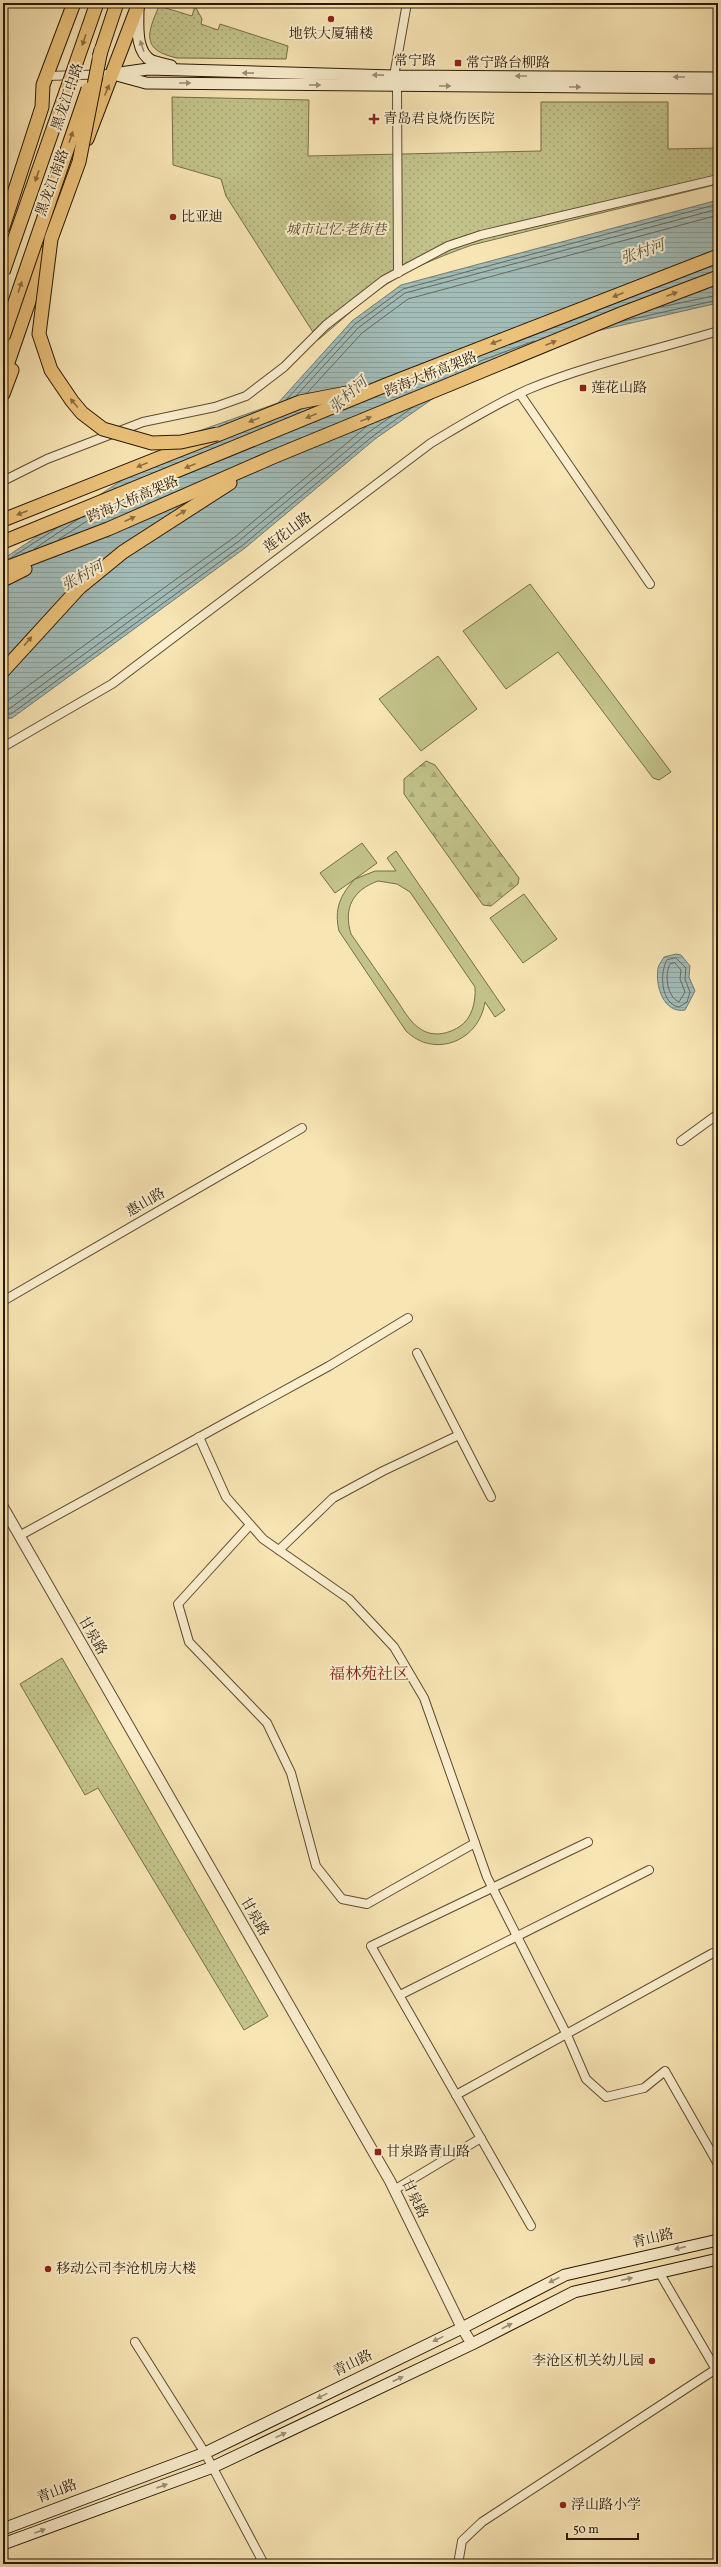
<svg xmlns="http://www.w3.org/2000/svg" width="721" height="2567" font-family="Vollkorn,'Noto Serif SC',serif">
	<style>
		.green { fill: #c2c38a; stroke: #766e48; fill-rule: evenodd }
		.forest { fill: url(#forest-firs); stroke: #766e48 }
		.park { fill: url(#park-dots); stroke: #766e48 }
		.water { fill: url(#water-rules); stroke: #727a70 }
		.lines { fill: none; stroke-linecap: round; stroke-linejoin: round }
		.shore { stroke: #666a5e; stroke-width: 1 }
		.minor-casing { stroke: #5e4b31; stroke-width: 10 }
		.tertiary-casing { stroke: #5e4b31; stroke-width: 12 }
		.secondary-casing { stroke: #2a1805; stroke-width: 13 }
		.trunk-casing { stroke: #2a1805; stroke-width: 15 }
		.minor { stroke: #faeece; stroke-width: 8 }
		.tertiary { stroke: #faeece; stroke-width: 10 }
		.secondary { stroke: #faeece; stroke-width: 11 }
		.trunk { stroke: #ecc27a; stroke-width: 13 }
		.trunk-bridge-casing { stroke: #2a1805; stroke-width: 15; stroke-linecap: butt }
		.trunk-bridge { stroke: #ecc27a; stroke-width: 13 }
		.oneway { fill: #8b6d40 }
		.oneway2 { fill: #9c8e74 }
		.poi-dot { fill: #8f2418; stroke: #faeece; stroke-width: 1.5 }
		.labels { text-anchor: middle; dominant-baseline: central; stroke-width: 4; stroke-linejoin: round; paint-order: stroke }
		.poi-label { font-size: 14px; fill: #2a1805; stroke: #faeece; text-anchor: start }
		.street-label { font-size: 14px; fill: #2a1805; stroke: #faeece }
		.park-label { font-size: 14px; font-style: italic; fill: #584b2d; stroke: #faeece }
		.water-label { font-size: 15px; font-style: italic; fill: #545144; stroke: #faeece }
		.quarter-label { font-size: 16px; fill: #7a1f14; stroke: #faeece }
	</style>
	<defs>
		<pattern id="forest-firs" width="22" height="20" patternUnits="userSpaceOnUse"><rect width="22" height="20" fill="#c2c38a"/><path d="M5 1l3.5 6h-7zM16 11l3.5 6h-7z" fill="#a7a776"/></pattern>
		<pattern id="park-dots" width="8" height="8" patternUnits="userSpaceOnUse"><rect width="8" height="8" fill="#c2c38a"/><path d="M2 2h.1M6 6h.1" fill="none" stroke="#a7a776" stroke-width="1.8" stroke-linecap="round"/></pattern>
		<pattern id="water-rules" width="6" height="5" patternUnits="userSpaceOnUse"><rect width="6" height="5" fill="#a2bcb8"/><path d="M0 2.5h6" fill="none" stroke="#8ca19d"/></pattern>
	</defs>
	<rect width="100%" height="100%" fill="#f8e5b4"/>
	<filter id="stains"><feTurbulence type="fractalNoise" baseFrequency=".005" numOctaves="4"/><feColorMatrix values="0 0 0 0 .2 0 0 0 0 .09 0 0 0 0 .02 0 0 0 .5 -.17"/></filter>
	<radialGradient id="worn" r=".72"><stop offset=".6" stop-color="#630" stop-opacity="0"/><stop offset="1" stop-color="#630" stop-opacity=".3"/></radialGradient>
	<g class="green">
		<polygon points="530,584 671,772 659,780 653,778 558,652 506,689 463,631"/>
		<polygon points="438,656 477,709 421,751 379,699"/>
		<path d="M362,843L377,863L355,879L375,871H396L387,858L396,851L505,1010L495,1017L485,1002C479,1041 435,1059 406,1031L339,931C334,909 340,895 355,879L335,893L320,873ZM378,881L397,884L410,892L475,987C476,1002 472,1019 459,1027C446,1035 431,1037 419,1028C409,1021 403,1009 396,999C381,977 366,956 351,934C343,908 353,890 378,881Z"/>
		<polygon points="524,894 557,939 523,963 490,918"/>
	</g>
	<polygon class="forest" points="426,761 435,765 519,878 518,884 491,906 483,905 404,794 404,779"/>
	<g class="park">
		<path d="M159,6L192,16L195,6L202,19L201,24L218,30L220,24L288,46L286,59L177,58C141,50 147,34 159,6Z"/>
		<path d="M172,97L309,100L308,156L541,151V102H668V149L718,148V184L472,245C447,254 421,264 398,277C369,294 343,319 318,340L226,196L221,179L173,165Z"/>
		<polygon points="62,1658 268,2016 244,2030 98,1788 85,1795 20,1684"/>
	</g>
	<g class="water">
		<polygon points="718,200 718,303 523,348 481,365 375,439 245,548 12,718 3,719 3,559 193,433 278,403 352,321 401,285"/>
		<path d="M676,954L681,955L690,966L689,977L695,991L685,1010C664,1014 655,986 658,969C658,965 662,961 664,957Z"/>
	</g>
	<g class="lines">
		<g class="shore">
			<polyline points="656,308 718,295"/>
			<polyline points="623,321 718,300"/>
			<polyline points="470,368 480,361 534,341"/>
			<polyline points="307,393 362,333 408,299 718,215"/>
			<polyline points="297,395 358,328 405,293 718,209"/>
			<polyline points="287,399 355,324 403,289 718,204"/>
			<polyline points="59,539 109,507"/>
			<polyline points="34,549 80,518"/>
			<polyline points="12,557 57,528"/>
			<polyline points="3,704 236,536 366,427"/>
			<polyline points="3,710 9,709 239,541 369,432 392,416"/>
			<polyline points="3,715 11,714 243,545 373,436 413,407"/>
			<path d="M676,958L686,968L685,979L690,992L687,1002L679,1007C661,1004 659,973 667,960Z"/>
			<path d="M675,963L681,970L680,979L685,992L679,1002C667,997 664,974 670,964Z"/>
		</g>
		<defs>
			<g id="minor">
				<polyline points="47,76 113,74"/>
				<polyline points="398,273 397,85 394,76 407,3"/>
				<polyline points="520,394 650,584"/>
				<polyline points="3,481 47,459 143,422 215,407 246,396 284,367 326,325 384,280 448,246 481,235 718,179"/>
				<path d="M3,747L112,684L431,443C463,424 495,404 529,389C589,364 656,350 718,331"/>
				<polyline points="681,1141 718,1114"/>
				<polyline points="3,1301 302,1128"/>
				<polyline points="417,1353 491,1497"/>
				<polyline points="199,1437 226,1497 263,1539 349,1599 394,1647 424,1698 487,1877 567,2035 586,2079 606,2097 644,2088 665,2071 718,2164"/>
				<polyline points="250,1525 178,1604 189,1642 267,1723 291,1773 316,1866 342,1899 367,1904 475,1843"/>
				<polyline points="19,1536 329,1366 408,1318"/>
				<polyline points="279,1550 333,1498 383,1471 459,1435"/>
				<polyline points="400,1995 649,1870"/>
				<polyline points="456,2095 713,1953"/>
				<polyline points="394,2190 481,2138"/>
				<polyline points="531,2226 371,1946 588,1842"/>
				<polyline points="659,2272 718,2373"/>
				<polyline points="135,2342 205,2453 264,2564"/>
				<polyline points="458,2564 462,2541 482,2522 716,2369"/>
			</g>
			<polyline id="tertiary" points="3,1507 390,2181 462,2328 472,2344"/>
			<g id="secondary">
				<path d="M138,10C138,25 135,52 152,61C158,63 165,64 171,66"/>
				<polyline points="120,73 148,69 394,76 718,78"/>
				<polyline points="113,74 146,83 718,88"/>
				<polyline points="3,2529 205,2453 462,2328 565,2275 718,2240"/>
				<polyline points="3,2544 213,2467 472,2344 574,2292 718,2259"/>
			</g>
			<g id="trunk">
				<polyline points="87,139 139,3"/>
				<polyline points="3,227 42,107 43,85 74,3"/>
				<polyline points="3,377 46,252"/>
				<polyline points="3,394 12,370"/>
				<polyline points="3,520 300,402 357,391"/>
				<polyline points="3,542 386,385 718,256"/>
				<polyline points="3,569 108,529 273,457 623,313 718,277"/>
				<polyline points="3,580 25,569"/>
				<polyline points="3,671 79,588 123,552 230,483"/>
			</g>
		</defs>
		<use href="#minor" class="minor-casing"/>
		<use href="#tertiary" class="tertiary-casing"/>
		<use href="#secondary" class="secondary-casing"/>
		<use href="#trunk" class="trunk-casing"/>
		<use href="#minor" class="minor"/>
		<use href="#tertiary" class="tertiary"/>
		<use href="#secondary" class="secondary"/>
		<use href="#trunk" class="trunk"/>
		<defs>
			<g id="trunk-bridge">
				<polyline points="101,50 79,162 51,239 39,334 51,370 72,401 82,413 103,429 152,443 181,442 217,434"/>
				<polyline points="99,57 117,3"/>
				<polyline points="3,272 97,3"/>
				<polyline points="3,337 88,89"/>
			</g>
		</defs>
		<use href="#trunk-bridge" class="trunk-bridge-casing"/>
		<use href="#trunk-bridge" class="trunk-bridge"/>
	</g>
	<defs><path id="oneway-solid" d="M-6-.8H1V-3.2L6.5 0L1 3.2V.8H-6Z"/></defs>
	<g class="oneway">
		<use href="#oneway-solid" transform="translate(84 40) rotate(109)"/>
		<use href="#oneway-solid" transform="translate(107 90) rotate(-68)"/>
		<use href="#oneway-solid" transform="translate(71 137) rotate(-71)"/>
		<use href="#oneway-solid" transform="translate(37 176) rotate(109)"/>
		<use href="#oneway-solid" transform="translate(20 287) rotate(-71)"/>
		<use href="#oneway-solid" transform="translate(672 294) rotate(-21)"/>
		<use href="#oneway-solid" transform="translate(618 295) rotate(159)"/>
		<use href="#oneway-solid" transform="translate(496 342) rotate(159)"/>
		<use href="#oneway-solid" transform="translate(551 343) rotate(-22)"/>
		<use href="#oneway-solid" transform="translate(74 403) rotate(-130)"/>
		<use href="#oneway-solid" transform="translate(311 416) rotate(158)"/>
		<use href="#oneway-solid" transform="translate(366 419) rotate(-22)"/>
		<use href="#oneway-solid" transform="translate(254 420) rotate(159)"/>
		<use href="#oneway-solid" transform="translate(142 465) rotate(158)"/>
		<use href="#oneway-solid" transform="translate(190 466) rotate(158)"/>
		<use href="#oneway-solid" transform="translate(22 513) rotate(159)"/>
		<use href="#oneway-solid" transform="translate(181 513) rotate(-31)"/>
		<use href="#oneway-solid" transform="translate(130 519) rotate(-24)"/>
		<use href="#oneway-solid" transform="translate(28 641) rotate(-49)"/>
	</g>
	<g class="oneway2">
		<use href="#oneway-solid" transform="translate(142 46) rotate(-109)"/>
		<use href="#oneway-solid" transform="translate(248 73) rotate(-179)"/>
		<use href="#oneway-solid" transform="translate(378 75) rotate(-179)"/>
		<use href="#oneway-solid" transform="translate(521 76) rotate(-180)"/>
		<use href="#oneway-solid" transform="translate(679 77) rotate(-180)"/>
		<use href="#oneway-solid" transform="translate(185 83)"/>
		<use href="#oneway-solid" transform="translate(315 85)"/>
		<use href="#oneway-solid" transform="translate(445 86)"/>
		<use href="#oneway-solid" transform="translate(575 87)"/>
		<use href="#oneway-solid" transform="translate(680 2248) rotate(167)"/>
		<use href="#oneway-solid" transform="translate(627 2279) rotate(-13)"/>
		<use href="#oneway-solid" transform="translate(554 2280) rotate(153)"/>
		<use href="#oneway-solid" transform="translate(507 2326) rotate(-27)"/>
		<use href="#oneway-solid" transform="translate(438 2339) rotate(154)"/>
		<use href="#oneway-solid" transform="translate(398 2379) rotate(-25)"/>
		<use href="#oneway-solid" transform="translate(322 2396) rotate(154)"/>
		<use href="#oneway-solid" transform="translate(281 2435) rotate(-25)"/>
		<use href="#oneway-solid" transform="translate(162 2486) rotate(-20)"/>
		<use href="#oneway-solid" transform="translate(40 2531) rotate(-20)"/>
	</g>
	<g class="poi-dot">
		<circle cx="331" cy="19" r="4"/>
		<rect x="454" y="59" width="8" height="8" rx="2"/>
		<path d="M372 113h4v4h4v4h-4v4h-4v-4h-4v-4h4z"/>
		<circle cx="173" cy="217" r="4"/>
		<rect x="579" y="384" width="8" height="8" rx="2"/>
		<rect x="374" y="2148" width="8" height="8" rx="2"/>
		<circle cx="48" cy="2269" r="4"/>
		<circle cx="652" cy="2361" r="4"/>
		<circle cx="563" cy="2505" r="4"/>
	</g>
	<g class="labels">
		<g class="poi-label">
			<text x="331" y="34" text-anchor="middle">地铁大厦辅楼</text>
			<text x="466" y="63">常宁路台柳路</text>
			<text x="383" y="119">青岛君良烧伤医院</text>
			<text x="181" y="217">比亚迪</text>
			<text x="591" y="388">莲花山路</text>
			<text x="386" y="2152">甘泉路青山路</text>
			<text x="56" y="2269">移动公司李沧机房大楼</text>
			<text x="644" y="2361" text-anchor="end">李沧区机关幼儿园</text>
			<text x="571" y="2505">浮山路小学</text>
		</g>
		<g class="street-label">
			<text x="415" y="61">常宁路</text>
			<text transform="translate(68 97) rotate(-71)">黑龙江中路</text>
			<text transform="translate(53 183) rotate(-70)">黑龙江南路</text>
			<text transform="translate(431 375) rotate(-22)">跨海大桥高架路</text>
			<text transform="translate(133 500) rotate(-23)">跨海大桥高架路</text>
			<text transform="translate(288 533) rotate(-37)">莲花山路</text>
			<text transform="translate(146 1203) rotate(-30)">惠山路</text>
			<text transform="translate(92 1636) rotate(60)">甘泉路</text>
			<text transform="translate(254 1917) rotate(60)">甘泉路</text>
			<text transform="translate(414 2199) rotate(64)">甘泉路</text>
			<text transform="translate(653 2239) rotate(-13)">青山路</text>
			<text transform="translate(353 2364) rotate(-26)">青山路</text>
			<text transform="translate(57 2492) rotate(-21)">青山路</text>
		</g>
		<g class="park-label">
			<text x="336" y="230">城市记忆·老街巷</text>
		</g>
		<g class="water-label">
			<text transform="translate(643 253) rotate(-19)">张村河</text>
			<text transform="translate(349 396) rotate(-42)">张村河</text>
			<text transform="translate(83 577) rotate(-29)">张村河</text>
		</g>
		<g class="quarter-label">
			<text x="369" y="1675">福林苑社区</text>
		</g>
	</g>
	<rect width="721" height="2567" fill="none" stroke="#f8e5b4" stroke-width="16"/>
	<rect x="4" y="4" width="713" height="2559" fill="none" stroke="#2a1805" stroke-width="2"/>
	<rect x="8" y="8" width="705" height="2551" fill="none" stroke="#2a1805"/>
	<path d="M567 2533v6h71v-6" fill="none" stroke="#2a1805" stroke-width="2"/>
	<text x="573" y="2533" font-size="12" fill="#2a1805" stroke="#faeece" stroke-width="3" paint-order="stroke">50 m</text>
	<rect width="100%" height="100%" filter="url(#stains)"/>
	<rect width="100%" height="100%" fill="url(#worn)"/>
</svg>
